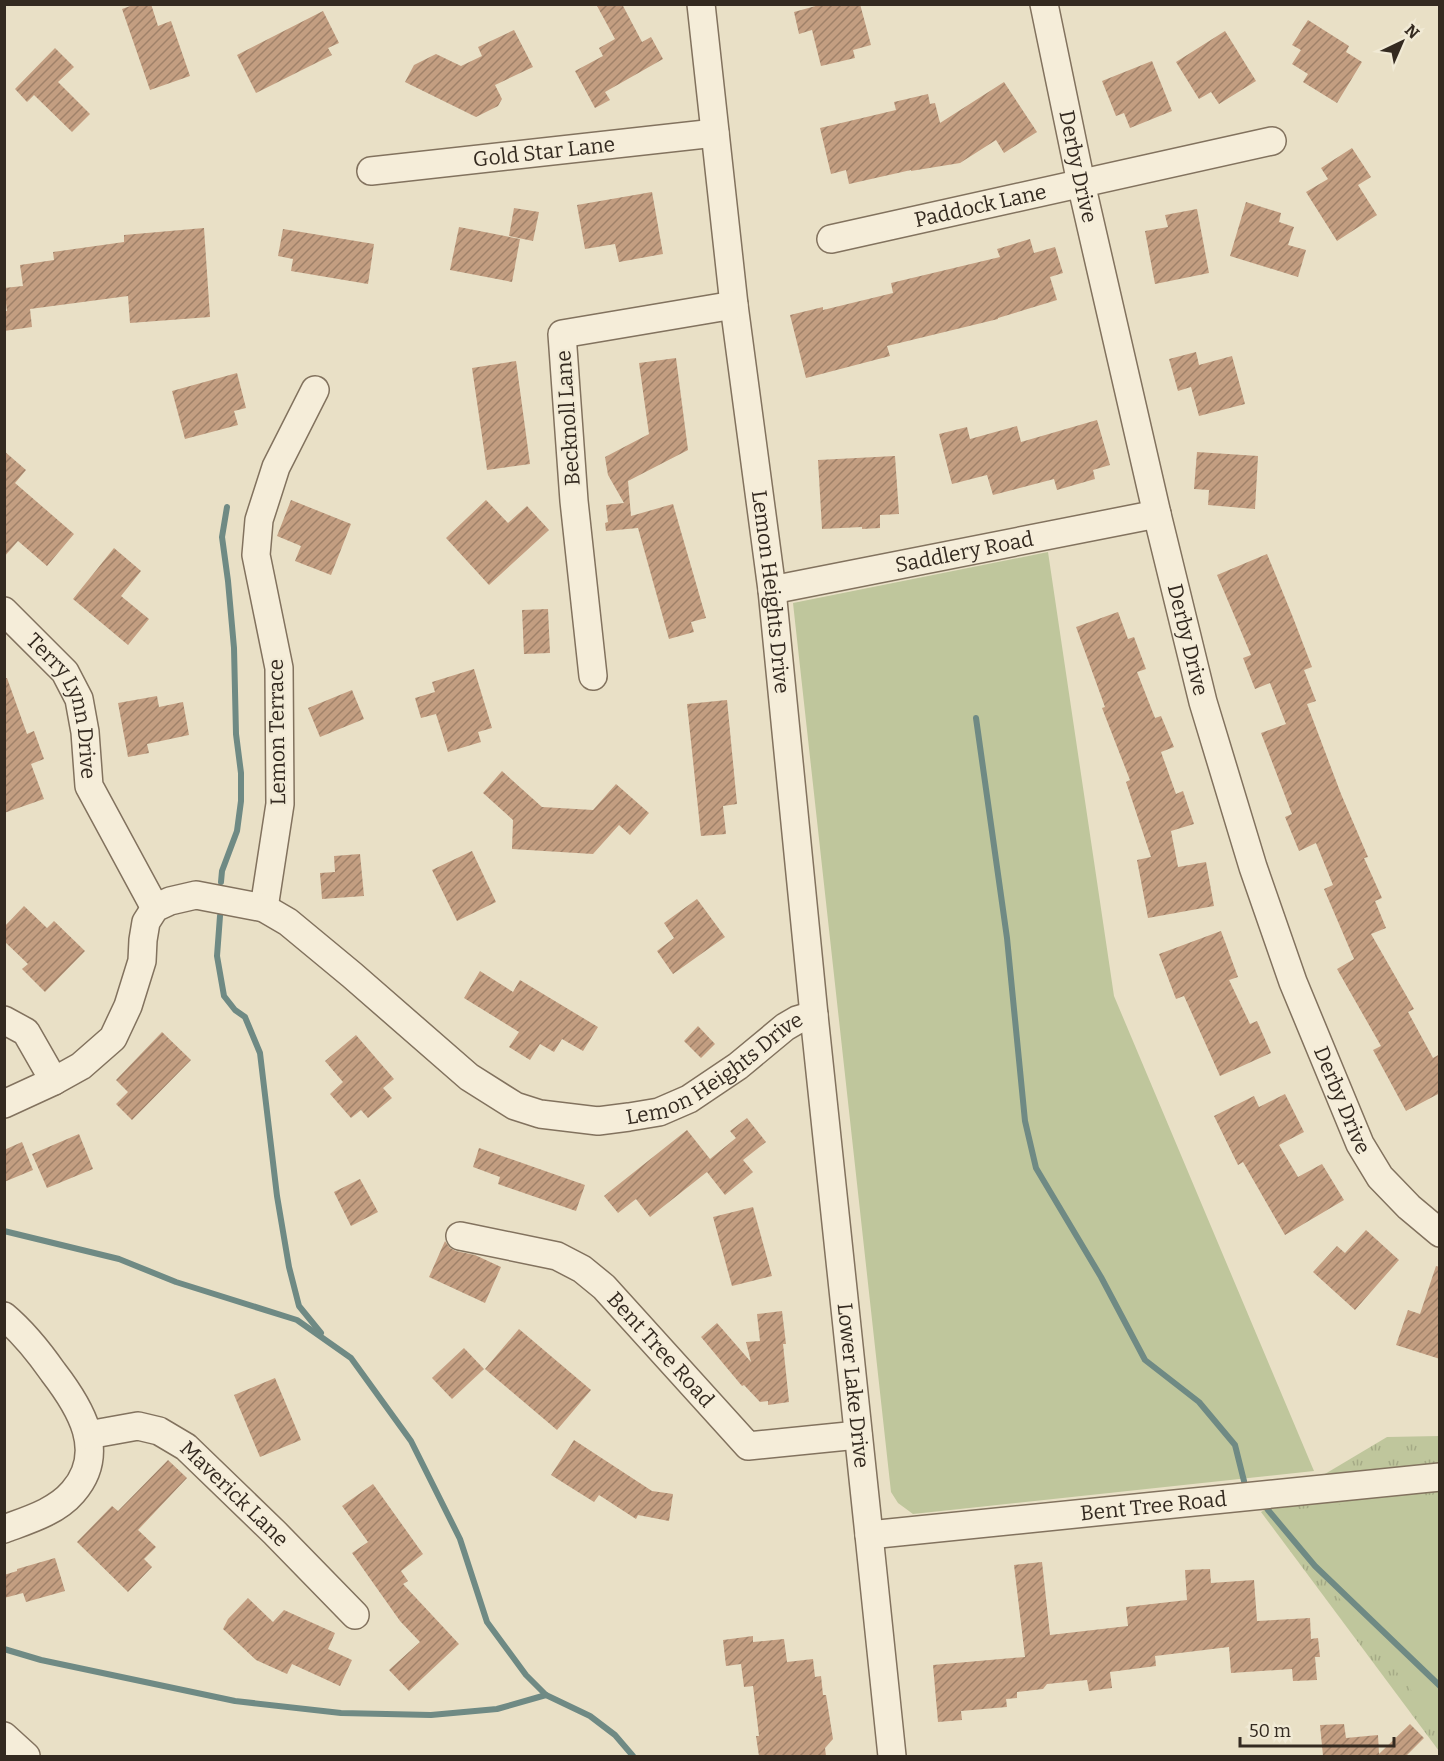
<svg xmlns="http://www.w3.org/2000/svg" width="1444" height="1761" font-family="Bitter,serif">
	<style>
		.grass { fill: url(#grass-tufts) }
		.green { fill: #bfc69c }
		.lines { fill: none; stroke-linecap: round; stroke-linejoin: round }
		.stream { stroke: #6f8a84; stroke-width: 6 }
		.building { fill: url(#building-hatch) }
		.minor-casing { stroke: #82725e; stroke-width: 30 }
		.minor { stroke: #f5edd9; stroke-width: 27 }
		.labels { text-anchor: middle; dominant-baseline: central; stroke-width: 4.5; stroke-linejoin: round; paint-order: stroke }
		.street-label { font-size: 21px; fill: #342a20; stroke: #f1ead5 }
	</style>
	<defs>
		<pattern id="grass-tufts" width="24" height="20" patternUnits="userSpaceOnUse" patternTransform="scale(1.5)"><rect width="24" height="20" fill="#bfc69c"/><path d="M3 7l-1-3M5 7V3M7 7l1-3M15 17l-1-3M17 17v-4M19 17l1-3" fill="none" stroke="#a5aa86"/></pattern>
		<pattern id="building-hatch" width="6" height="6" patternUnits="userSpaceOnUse" patternTransform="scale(1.5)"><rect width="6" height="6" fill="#c39e81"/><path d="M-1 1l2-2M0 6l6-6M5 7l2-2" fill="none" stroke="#9f8169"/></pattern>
	</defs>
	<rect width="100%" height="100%" fill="#e9e0c6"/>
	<polygon class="grass" points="1439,1436 1439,1751 1261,1512 1387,1437"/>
	<g class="green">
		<polygon points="1048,552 1114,996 1314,1471 913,1514 898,1503 891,1492 793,603"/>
		<polygon points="1439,1494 1440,1494 1439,1726 1272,1512"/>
	</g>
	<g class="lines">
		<g class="stream">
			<polyline points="976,718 1007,938 1025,1121 1036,1168 1101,1277 1145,1360 1199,1402 1235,1445 1244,1481"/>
			<polyline points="221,882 222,871 237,831 241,801 241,773 236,734 234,648 228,581 222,537 227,507"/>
			<polyline points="220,916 217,956 224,996 235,1010 245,1017 260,1053 277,1196 289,1267 299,1306 321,1333"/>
			<polyline points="4,1231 119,1259 176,1282 297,1320 351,1358 411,1441 460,1539 487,1622 526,1675 546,1695 590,1716 615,1735 633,1756"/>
			<polyline points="1268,1510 1315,1566 1440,1686"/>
			<polyline points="4,1649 41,1660 235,1701 341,1713 431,1715 497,1709 546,1695"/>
		</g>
	</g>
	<g class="building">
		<polygon points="136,4 151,4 158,26 171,21 190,76 150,90 122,9"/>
		<polygon points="596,4 622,4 642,42 651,37 663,59 605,92 610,100 595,108 575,71 603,56 599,48 615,39"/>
		<polygon points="823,4 860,4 871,45 853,50 855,58 821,66 812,30 799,34 794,12"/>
		<polygon points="323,11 339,43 328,48 332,55 256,93 237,55"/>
		<polygon points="1308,20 1349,46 1346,52 1362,62 1337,103 1303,82 1308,74 1292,64 1301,50 1292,45"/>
		<polygon points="514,30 533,67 495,85 502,99 498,106 476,117 405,82 414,65 436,54 461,66 482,56 478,47"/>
		<polygon points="1225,31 1256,81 1219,104 1211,92 1199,99 1176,62"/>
		<polygon points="55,48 74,67 58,82 90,114 72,132 34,95 27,102 15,89"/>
		<polygon points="1152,61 1172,111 1130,128 1124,113 1116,116 1102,81"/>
		<polygon points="1004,82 1037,132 1004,153 996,140 960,163 911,171 911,170 849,184 846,170 831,174 820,128 896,110 894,102 928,94 930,104 935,103 940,123"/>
		<polygon points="1352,148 1371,177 1358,185 1377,215 1337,241 1306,192 1328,179 1321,168"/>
		<polygon points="652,192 663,254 619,262 615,244 585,249 577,205"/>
		<polygon points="1246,202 1281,213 1279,222 1294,227 1288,245 1306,250 1298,277 1230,256"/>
		<polygon points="514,208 539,212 533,241 509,236"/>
		<polygon points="1197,209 1209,273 1155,284 1145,231 1168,227 1165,215"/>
		<polygon points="459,227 520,239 512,282 450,270"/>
		<polygon points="204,228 210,317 130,323 128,296 30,309 32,327 4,331 4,311 7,311 4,288 23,286 20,265 54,260 53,252 124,242 124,235"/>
		<polygon points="283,229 374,244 368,284 291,271 293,259 278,256"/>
		<polygon points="1030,239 1034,253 1055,247 1063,273 1050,277 1057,300 998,318 998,319 887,346 890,356 806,378 790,315 823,307 823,310 893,293 891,283 1000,257 997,249"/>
		<polygon points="1196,352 1199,365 1232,356 1245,404 1199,416 1191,387 1178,391 1169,359"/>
		<polygon points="676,358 688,450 628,481 631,516 673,504 706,618 691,622 694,632 669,639 638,528 606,531 605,523 608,522 606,505 624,503 608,475 605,457 649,434 639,363"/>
		<polygon points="516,361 530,464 487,470 472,368"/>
		<polygon points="237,373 246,408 234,411 238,425 185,439 172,391"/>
		<polygon points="1097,420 1110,465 1093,470 1095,479 1057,490 1054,479 993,495 987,475 952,484 939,434 967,427 970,439 1017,426 1021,442"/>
		<polygon points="4,451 26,470 15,483 74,534 47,566 18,541 4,557"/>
		<polygon points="1197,452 1258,456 1255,509 1208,505 1209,490 1194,489"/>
		<polygon points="895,456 899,514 880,515 880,528 862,529 862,527 822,529 818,460"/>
		<polygon points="291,500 351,524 331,575 295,561 301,546 277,536"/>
		<polygon points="486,500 508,523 527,506 549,530 489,585 446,538"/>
		<polygon points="114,548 141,571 121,596 149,619 128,645 73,599"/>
		<polygon points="1267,554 1292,615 1312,667 1304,670 1316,701 1307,704 1341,794 1368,857 1364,858 1382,898 1375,901 1386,928 1371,934 1414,1009 1408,1012 1433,1058 1440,1054 1440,1093 1406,1111 1373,1050 1381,1046 1337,969 1354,959 1324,889 1333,885 1316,843 1299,851 1285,817 1292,814 1261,733 1286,724 1270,683 1255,689 1243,658 1251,655 1217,575"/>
		<polygon points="548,609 550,653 524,654 522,610"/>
		<polygon points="1118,612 1128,639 1134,637 1146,669 1137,672 1155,718 1161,716 1174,747 1161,752 1176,794 1183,791 1194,824 1171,831 1178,867 1206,862 1214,906 1148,918 1137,860 1151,857 1126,782 1130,780 1102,708 1105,707 1076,627"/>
		<polygon points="474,669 492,728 478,732 481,742 448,752 436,714 421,718 415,698 435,692 432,682"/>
		<polygon points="4,678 7,678 27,734 34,731 44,759 31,764 44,799 4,813"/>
		<polygon points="352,690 364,719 320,737 308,708"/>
		<polygon points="157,696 159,707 183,702 189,735 147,744 149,753 128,757 118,703"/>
		<polygon points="727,700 737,804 723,806 726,834 701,836 687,704"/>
		<polygon points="502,771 542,807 593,810 616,784 649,813 630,835 619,825 593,854 512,849 513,820 483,793"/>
		<polygon points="472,851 496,902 457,921 432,870"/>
		<polygon points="360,854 364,896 322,899 320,873 335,872 334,856"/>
		<polygon points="697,899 725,937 673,974 657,951 674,938 664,923"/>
		<polygon points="24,906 47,928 54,921 85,951 45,992 22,969 28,964 4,941 4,927"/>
		<polygon points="1221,931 1238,977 1229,980 1250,1024 1257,1021 1271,1053 1220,1076 1184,996 1176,999 1159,954"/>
		<polygon points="480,971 513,992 520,980 598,1027 583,1051 562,1039 554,1052 540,1044 530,1060 509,1047 519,1032 464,998"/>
		<polygon points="698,1026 715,1044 701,1058 684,1041"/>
		<polygon points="162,1032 191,1060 132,1120 116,1104 128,1092 116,1080"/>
		<polygon points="356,1035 394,1079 383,1088 392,1098 368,1118 361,1110 351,1118 330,1094 343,1082 325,1061"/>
		<polygon points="1285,1094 1304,1132 1279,1145 1298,1177 1322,1164 1344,1200 1285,1235 1243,1162 1238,1165 1214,1116 1254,1096 1259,1107"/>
		<polygon points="747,1118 766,1142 743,1160 753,1172 725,1195 707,1172 650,1217 636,1199 618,1213 604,1196 687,1130 710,1159 736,1138 730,1131"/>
		<polygon points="79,1134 93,1169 47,1188 32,1154"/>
		<polygon points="22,1142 33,1170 4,1182 4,1150"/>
		<polygon points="479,1148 585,1185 576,1211 498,1184 500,1177 473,1167"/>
		<polygon points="360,1179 378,1212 351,1226 334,1192"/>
		<polygon points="753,1207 772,1276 732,1286 713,1217"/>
		<polygon points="1366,1230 1399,1260 1355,1310 1313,1272 1337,1246 1345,1253"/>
		<polygon points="445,1241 450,1248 456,1251 475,1255 501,1267 485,1303 429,1277"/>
		<polygon points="1436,1266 1440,1267 1440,1359 1396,1345 1408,1310 1420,1314"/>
		<polygon points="782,1311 786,1344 783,1344 789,1402 768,1405 768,1401 760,1402 744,1385 742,1386 701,1337 717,1323 751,1362 746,1342 760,1341 757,1314"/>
		<polygon points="519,1329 591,1390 557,1430 485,1369"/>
		<polygon points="464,1348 484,1369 452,1399 432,1378"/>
		<polygon points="275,1378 301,1440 260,1457 234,1395"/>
		<polygon points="574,1440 652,1491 673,1494 669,1521 638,1515 636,1519 599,1495 594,1502 551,1475"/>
		<polygon points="168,1460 187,1478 138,1530 156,1547 144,1559 152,1567 128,1592 77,1542 112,1506 118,1511"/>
		<polygon points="373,1484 423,1554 401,1571 408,1581 403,1584 459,1644 409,1691 389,1670 420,1642 400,1621 352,1553 368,1542 342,1506"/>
		<polygon points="55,1558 65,1591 26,1602 23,1593 4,1598 4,1575 17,1571 17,1569"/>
		<polygon points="1042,1562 1050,1635 1128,1626 1126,1607 1187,1600 1185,1570 1210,1569 1211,1583 1254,1580 1257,1621 1310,1618 1311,1639 1318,1638 1320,1657 1315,1657 1317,1680 1293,1681 1292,1669 1231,1673 1229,1647 1155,1656 1156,1666 1110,1672 1112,1688 1089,1691 1087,1680 1047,1684 1043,1689 1017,1692 1017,1698 1006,1699 1007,1707 961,1711 962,1720 938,1722 933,1665 1025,1657 1014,1565"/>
		<polygon points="248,1598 273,1622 284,1610 335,1633 328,1649 352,1660 340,1686 292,1664 287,1674 256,1660 223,1629 228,1619"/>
		<polygon points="753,1636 753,1642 784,1639 787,1662 813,1659 815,1677 821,1676 823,1695 826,1695 833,1739 825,1748 826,1756 759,1756 756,1736 759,1736 753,1686 744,1687 741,1664 726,1666 723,1640"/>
		<polygon points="1344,1724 1346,1738 1378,1735 1379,1754 1410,1724 1424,1738 1406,1756 1323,1756 1320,1725"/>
	</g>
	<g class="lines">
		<defs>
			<g id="minor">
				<path id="s1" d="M701,4L734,305L772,590L814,1015L869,1535L892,1756"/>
				<path id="s2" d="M1044,4L1081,183L1157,514L1203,702L1253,867L1293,982L1360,1144L1380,1177L1409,1207L1440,1233"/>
				<path id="s3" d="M371,171L715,133"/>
				<path id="s4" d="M831,239L1272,141"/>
				<path id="s5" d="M772,590L1157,514"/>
				<path id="s6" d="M4,611L65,672L79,699L85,732L89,786L155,908"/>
				<polyline points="593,676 574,501 562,334 734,305"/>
				<polyline points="264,908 280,804 279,668 256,555 259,520 276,467 315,390"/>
				<polyline points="4,1020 26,1032 54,1081"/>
				<path id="s7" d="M4,1104L54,1081L81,1066L113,1038L128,1006L142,961L143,940L146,922L155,908L170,901L196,895L264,908L288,922L352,975L469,1077L515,1106L540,1114L598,1121L629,1117L659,1112L689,1099L738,1066L785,1027L797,1020L814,1015"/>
				<path id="s8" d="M460,1236L557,1256L582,1269L604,1287L748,1446L858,1435"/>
				<path d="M4,1316C23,1332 39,1352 53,1372C80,1407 108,1452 73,1492C56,1512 28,1520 4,1529"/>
				<path id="s9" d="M88,1435L138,1426L159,1431L186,1447L275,1533L355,1615"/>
				<path id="s10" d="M869,1535L1440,1477"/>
				<polyline points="4,1736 26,1756"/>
			</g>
		</defs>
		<use href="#minor" class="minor-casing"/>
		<use href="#minor" class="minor"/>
	</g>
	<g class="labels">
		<g class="street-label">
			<text stroke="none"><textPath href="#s3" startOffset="174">Gold Star Lane</textPath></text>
			<text stroke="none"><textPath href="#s2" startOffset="166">Derby Drive</textPath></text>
			<text stroke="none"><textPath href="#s4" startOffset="153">Paddock Lane</textPath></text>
			<text transform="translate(568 418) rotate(-94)">Becknoll Lane</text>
			<text stroke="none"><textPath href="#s5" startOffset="196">Saddlery Road</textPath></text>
			<text stroke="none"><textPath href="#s1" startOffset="592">Lemon Heights Drive</textPath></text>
			<text stroke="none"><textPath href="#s2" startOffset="652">Derby Drive</textPath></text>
			<text stroke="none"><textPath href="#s6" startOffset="117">Terry Lynn Drive</textPath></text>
			<text transform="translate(277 732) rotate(-91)">Lemon Terrace</text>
			<text stroke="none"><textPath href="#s7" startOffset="915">Lemon Heights Drive</textPath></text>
			<text stroke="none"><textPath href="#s2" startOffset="1138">Derby Drive</textPath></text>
			<text stroke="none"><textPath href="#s8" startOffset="240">Bent Tree Road</textPath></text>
			<text stroke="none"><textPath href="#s1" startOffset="1390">Lower Lake Drive</textPath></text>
			<text stroke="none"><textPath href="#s9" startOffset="171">Maverick Lane</textPath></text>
			<text stroke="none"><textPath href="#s10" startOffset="286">Bent Tree Road</textPath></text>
		</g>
	</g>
	<rect width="1444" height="1761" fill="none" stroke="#342a20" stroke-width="12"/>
	<g transform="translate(1402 42) rotate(44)" stroke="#f1ead5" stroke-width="4.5" paint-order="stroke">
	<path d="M0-4.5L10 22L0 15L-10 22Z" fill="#342a20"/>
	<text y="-9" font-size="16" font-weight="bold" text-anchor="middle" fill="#342a20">N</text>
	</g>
	<path d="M1240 1737v9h154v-9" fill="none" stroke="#342a20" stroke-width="3"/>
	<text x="1249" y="1737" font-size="18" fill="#342a20" stroke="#f1ead5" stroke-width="4.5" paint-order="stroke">50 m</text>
</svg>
